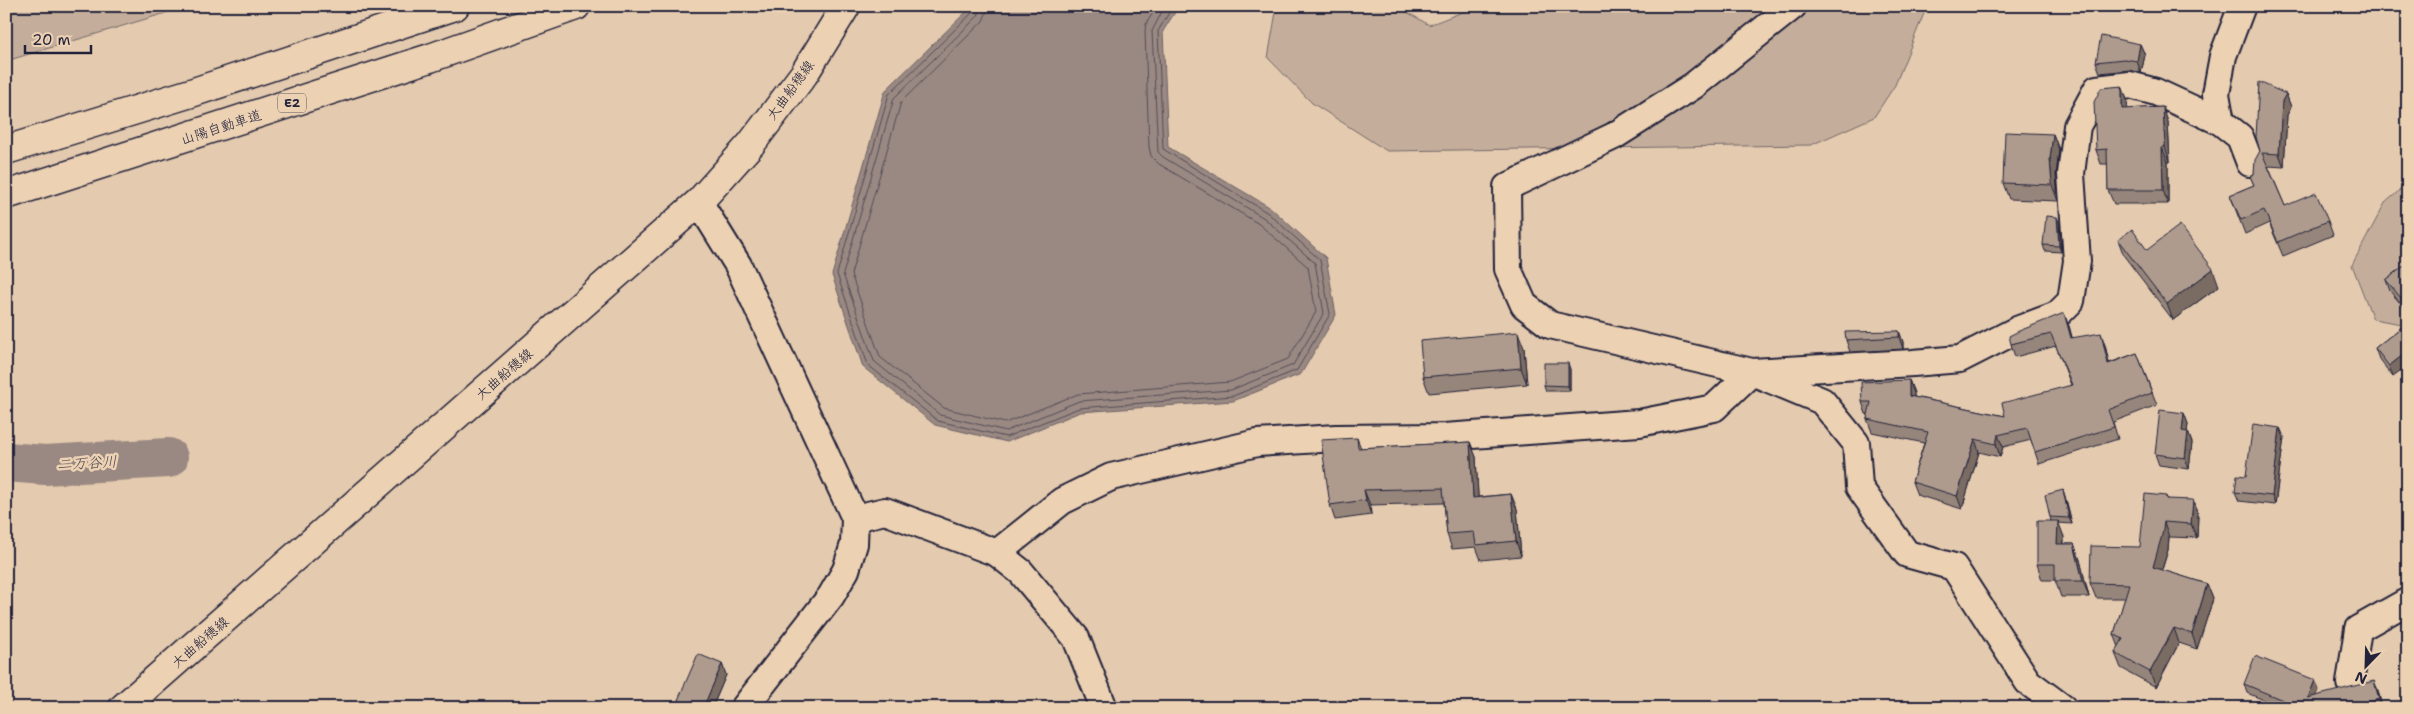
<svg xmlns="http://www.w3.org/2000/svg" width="2414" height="714" font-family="'Shantell Sans','Klee One',sans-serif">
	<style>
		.green { fill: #c4ae9b; stroke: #73686b }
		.water { fill: #9a8982; stroke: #6a6066 }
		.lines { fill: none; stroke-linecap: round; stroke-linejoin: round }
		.shore { stroke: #524b57; stroke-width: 1 }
		.river { stroke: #9a8982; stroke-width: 40 }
		.minor-casing { stroke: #22223b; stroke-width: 30 }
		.secondary-casing { stroke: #22223b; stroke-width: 31 }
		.motorway-casing { stroke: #22223b; stroke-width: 31 }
		.minor { stroke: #ecd1b3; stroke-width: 26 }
		.secondary { stroke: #ecd1b3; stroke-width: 28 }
		.motorway { stroke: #ecd1b3; stroke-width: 28 }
		.wall { fill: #96857a; stroke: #22223b }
		.shaded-wall { fill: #7a6c63; stroke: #22223b }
		.building { fill: #ae9b8e; stroke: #22223b }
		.labels { text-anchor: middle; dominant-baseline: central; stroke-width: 5; stroke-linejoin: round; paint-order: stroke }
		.shield { fill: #ecd1b3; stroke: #5f565f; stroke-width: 1 }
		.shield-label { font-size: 12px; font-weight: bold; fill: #22223b }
		.street-label { font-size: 14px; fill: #22223b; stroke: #ecd1b3 }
		.water-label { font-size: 15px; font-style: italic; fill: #464150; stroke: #ecd1b3 }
	</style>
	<rect width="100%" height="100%" fill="#e4caae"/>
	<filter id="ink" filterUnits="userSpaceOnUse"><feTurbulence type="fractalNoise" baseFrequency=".02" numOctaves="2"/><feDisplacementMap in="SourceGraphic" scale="10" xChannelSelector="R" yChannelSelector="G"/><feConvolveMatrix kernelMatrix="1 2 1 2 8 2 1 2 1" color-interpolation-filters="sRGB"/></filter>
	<g filter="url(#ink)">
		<g class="green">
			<polygon points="6,6 189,6 6,61"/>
			<polygon points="1277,6 1397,6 1429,25 1478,6 1927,6 1895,85 1874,117 1811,145 1387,151 1312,103 1268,58"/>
			<polygon points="2408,183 2408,325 2373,319 2352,265 2385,203"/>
		</g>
		<polygon class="water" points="972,6 1179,6 1163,31 1168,147 1271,208 1326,258 1336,315 1301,374 1233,401 1080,412 1007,442 935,425 863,367 832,275 885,91"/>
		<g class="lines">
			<g class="shore">
				<polyline points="975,6 973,12 889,94 837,274 868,365 938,421 1006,437 1079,408 1233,396 1297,370 1330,314 1320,260 1268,213 1163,149 1158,31 1173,6"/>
				<polyline points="981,6 978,16 894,98 843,274 874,361 940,415 1006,431 1079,401 1231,390 1293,365 1324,313 1315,263 1264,218 1163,157 1158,152 1152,31 1165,6"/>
				<polyline points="989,6 983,21 901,102 851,274 880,357 944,408 1005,423 1078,394 1230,382 1288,359 1316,312 1308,267 1259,224 1159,164 1151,156 1149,147 1145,31 1146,24 1157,6"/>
			</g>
			<polyline class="river" points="6,462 45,465 168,458"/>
			<defs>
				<g id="minor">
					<polyline points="1793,6 1693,86 1614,136 1507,187 1508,269 1524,305 1550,325 1752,372 1822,401 1856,443 1859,487 1907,554 1954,567 2028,682 2063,708"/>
					<polyline points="2221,122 2216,94 2223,56 2242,6"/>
					<polyline points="699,202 738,265 855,518 854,544 846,570 831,596 744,708"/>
					<polyline points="855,518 885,511 997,553 1021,572 1076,638 1104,708"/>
					<polyline points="997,553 1062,501 1111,477 1257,443 1336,438 1444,437 1639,423 1714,408 1752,372 1913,363 1960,359 2017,330 2057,315 2071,301 2077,261 2071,174 2077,126 2097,89 2130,85 2156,92 2221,122 2240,137 2250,163"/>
					<polyline points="2350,683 2358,629 2408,601"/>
				</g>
				<polyline id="secondary" points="123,708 699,202 751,144 804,74 846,6"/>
				<g id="motorway">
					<polyline points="6,150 191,93 455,6"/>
					<polyline points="6,195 430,58 576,6"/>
				</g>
			</defs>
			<use href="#minor" class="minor-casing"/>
			<use href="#secondary" class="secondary-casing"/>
			<use href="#motorway" class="motorway-casing"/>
			<use href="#minor" class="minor"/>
			<use href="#secondary" class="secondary"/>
			<use href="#motorway" class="motorway"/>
		</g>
		<g class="wall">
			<polygon points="2140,44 2145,55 2141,73 2129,70 2100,73 2096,62"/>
			<polygon points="2122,86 2127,100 2127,109 2163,107 2168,122 2170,162 2168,162 2168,204 2114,204 2108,190 2108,164 2101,164 2096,150"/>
			<polygon points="2286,94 2291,107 2287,115 2284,167 2268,166 2285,206 2328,221 2333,235 2283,256 2269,223 2245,234 2230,195 2254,185 2250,176 2254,174 2260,151"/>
			<polygon points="2053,134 2059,150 2056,175 2058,201 2009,199 2003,183"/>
			<polygon points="2059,222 2061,252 2045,251 2043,245"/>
			<polygon points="2118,240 2147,250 2219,286 2173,320 2124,256"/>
			<polygon points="2408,263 2408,307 2405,309 2390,291 2386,280"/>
			<polygon points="2408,322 2393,377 2379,359 2375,348"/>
			<polygon points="2069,326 2072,338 2105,345 2109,363 2137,353 2157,405 2113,422 2118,439 2039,464 2031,440 2003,447 2000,457 1979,452 1962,509 1917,495 1912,482 1924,443 1872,432 1867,419 1868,414 1866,414 1862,402 1909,380 1914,393 1914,397 2005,416 2071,385 2056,346 2015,357 2011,344"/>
			<polygon points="1899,331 1903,342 1903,349 1850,352 1846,340"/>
			<polygon points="1524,348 1527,384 1429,393 1423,377"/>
			<polygon points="1570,369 1570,391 1546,391 1544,385"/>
			<polygon points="2184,413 2188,424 2187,432 2188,432 2192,443 2189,469 2159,465 2155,454"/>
			<polygon points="2280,428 2284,437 2275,505 2239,501 2235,492 2246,476"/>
			<polygon points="1357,438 1361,448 1470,442 1476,457 1478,497 1511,494 1517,509 1521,556 1481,560 1476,547 1452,549 1447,534 1444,503 1370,505 1371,515 1335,520 1330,505"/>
			<polygon points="2063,490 2072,524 2058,523 2064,537 2064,544 2074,544 2080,560 2089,597 2061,597 2055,580 2042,580 2037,564 2051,521 2050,517"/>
			<polygon points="2166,496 2167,499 2198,514 2197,538 2169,537 2168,550 2162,570 2207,584 2213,599 2197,649 2179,643 2156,687 2121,668 2115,653 2119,647 2114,634 2125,598 2096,598 2090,583 2140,547"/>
			<polygon points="722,664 726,675 712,708 681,708 678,700"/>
			<polygon points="2244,684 2319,690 2316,696 2378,690 2382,708 2283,708 2247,693"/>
		</g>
		<g class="shaded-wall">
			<polygon points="2140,44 2145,55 2141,73 2137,61"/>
			<polygon points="2122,86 2127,100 2128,123 2122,109"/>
			<polygon points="2286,94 2291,107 2287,115 2284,167 2279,154 2282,101"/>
			<polygon points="2163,107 2168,122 2170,162 2165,147"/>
			<polygon points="2053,134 2059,150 2056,175 2058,201 2052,185 2050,159"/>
			<polygon points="2162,147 2168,162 2168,204 2163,190"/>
			<polygon points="2057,217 2059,222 2061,252 2059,246"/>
			<polygon points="2213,269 2219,286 2173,320 2167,304"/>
			<polygon points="2408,293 2408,307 2405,309 2401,298"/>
			<polygon points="2064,313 2069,326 2076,351 2071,338"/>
			<polygon points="1899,331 1903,342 1903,349 1899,337"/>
			<polygon points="1518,332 1524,348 1527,384 1521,368"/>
			<polygon points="2101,333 2105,345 2112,376 2108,364"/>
			<polygon points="2408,351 2408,366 2393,377 2389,366"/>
			<polygon points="1568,363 1570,369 1570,391 1568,386"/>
			<polygon points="1909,380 1914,393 1914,408 1909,396"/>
			<polygon points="2184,413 2188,424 2186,442 2182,431"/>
			<polygon points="2280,428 2284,437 2275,505 2272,496"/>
			<polygon points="2188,432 2192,443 2189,469 2185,458"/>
			<polygon points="1998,435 2003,447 2000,457 1996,444"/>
			<polygon points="1975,439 1979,452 1962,509 1957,496"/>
			<polygon points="1470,442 1476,457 1479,512 1473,498"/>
			<polygon points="1364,490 1370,505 1371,515 1366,500"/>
			<polygon points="2063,490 2065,496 2072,524 2069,518"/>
			<polygon points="1511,494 1517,509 1521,556 1516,541"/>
			<polygon points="2193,500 2198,514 2197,538 2191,524"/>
			<polygon points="2058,521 2064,537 2063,560 2057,544"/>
			<polygon points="2164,522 2169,537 2168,550 2158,582 2153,567"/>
			<polygon points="2074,544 2080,560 2089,597 2083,581"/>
			<polygon points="2207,584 2213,599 2197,649 2192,634"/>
			<polygon points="2174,628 2179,643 2156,687 2150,672"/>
			<polygon points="722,664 726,675 712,708 703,708"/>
			<polygon points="2315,680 2319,690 2311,707 2308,698"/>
			<polygon points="2374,681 2378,690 2382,708 2379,699"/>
		</g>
		<g class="building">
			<polygon points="2101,36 2140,44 2137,61 2124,59 2096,62"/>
			<polygon points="2259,82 2286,94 2282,101 2279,154 2262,153 2285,206 2316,193 2328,221 2278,242 2264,210 2241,220 2230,195 2254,185 2250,176 2254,174 2255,160 2260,151 2256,137"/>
			<polygon points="2122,86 2122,109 2163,107 2165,147 2162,147 2163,190 2108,190 2107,149 2096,150 2094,102 2101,88"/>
			<polygon points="2005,132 2053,134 2050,159 2052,185 2003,183"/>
			<polygon points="2046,216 2057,217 2059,246 2043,245"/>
			<polygon points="2180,225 2213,269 2167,304 2118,240 2132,229 2147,250"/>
			<polygon points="2408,263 2408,293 2401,298 2386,280"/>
			<polygon points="2064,313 2071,338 2101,333 2108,364 2137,353 2152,393 2108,410 2114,427 2035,452 2027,428 1998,435 1996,444 1975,439 1957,496 1912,482 1928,432 1867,419 1871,402 1862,402 1861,382 1909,380 1909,396 2005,416 2002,403 2072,385 2051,334 2011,344 2009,336 2019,331"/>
			<polygon points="2408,322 2408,351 2389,366 2375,348"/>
			<polygon points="1899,331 1899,337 1846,340 1845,332"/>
			<polygon points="1518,332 1521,368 1423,377 1420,341"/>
			<polygon points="1544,363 1568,363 1568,386 1544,385"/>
			<polygon points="2160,410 2184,413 2182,431 2188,432 2185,458 2155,454"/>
			<polygon points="2253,424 2280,428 2272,496 2235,492 2237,475 2246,476"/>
			<polygon points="1357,438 1358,448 1470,442 1473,498 1511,494 1516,541 1476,545 1474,532 1447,534 1443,488 1364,490 1366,500 1330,505 1321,440"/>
			<polygon points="2063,490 2069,518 2050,517 2045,495"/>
			<polygon points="2145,494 2166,496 2166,499 2193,500 2191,524 2164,522 2162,535 2153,567 2207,584 2192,634 2174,628 2150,672 2115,653 2123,639 2114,634 2129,584 2090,583 2091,546 2140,547"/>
			<polygon points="2037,521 2058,521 2057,544 2074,544 2083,581 2055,581 2055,564 2037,564"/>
			<polygon points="698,654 722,664 703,708 695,708 678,700"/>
			<polygon points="2255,656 2315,680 2308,698 2374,681 2379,699 2346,708 2302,708 2244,684"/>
		</g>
	</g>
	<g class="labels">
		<rect class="shield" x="278" y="93.5" width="28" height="19" rx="4"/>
		<g class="shield-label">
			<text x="292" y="103">E2</text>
		</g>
		<g class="street-label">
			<text transform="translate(790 90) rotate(-54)">大曲船穂線</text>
			<text transform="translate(221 127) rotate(-18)">山陽自動車道</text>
			<text transform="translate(504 374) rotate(-41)">大曲船穂線</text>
			<text transform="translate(200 642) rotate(-41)">大曲船穂線</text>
		</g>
		<g class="water-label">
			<text transform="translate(87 463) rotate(-3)">二万谷川</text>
		</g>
	</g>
	<rect width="2414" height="714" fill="none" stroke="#ecd1b3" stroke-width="25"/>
	<rect x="12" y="12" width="2389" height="689" fill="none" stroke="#22223b" stroke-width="2" filter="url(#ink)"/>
	<g transform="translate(2366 666) rotate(203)" stroke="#ecd1b3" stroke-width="4" paint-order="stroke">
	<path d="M0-4L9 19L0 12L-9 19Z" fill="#22223b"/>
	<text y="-8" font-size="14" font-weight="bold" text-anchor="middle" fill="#22223b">N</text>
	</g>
	<path d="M25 45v8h66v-8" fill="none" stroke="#22223b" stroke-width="2.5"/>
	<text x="32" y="45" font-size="15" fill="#22223b" stroke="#ecd1b3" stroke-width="4" paint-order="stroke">20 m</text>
</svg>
